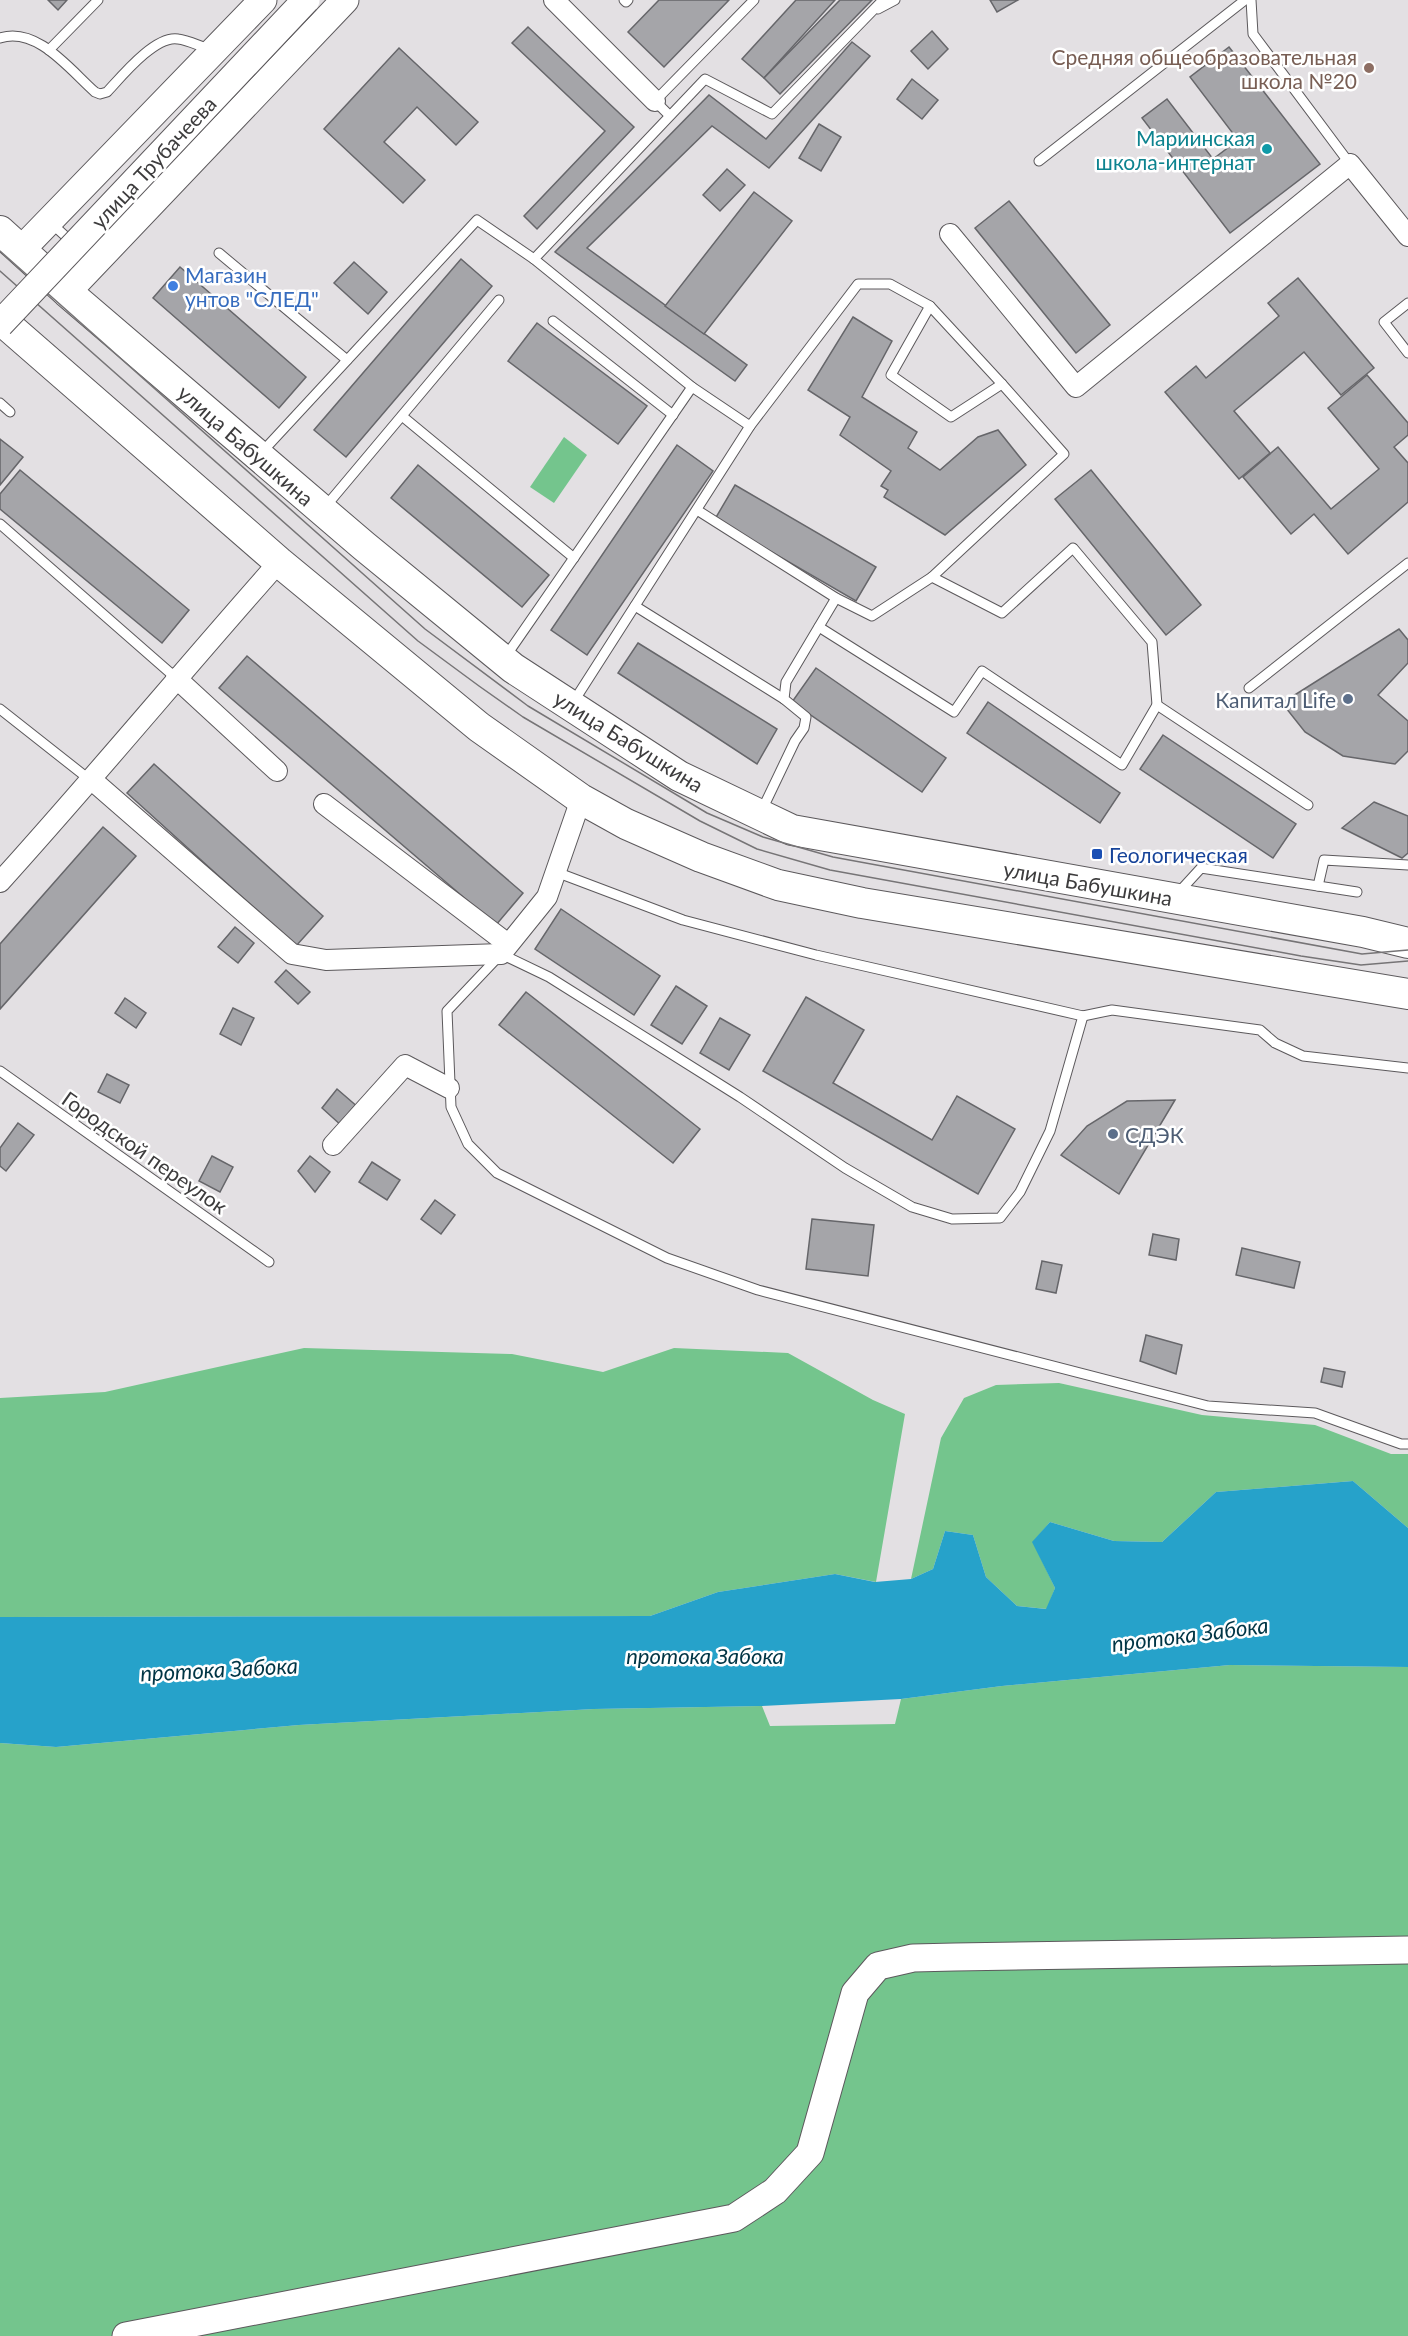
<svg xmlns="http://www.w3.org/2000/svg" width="1408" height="2336" font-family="Lato,sans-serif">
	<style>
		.green { fill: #74c58d }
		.water { fill: #26a2ca }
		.building { fill: #a5a5a9; stroke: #66666a; stroke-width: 1.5 }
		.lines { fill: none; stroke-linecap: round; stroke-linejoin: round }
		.lane-casing { stroke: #5c595c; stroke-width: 11 }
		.street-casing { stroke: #5c595c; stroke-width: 22 }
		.secondary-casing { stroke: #5c595c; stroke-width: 29 }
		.primary-casing { stroke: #5c595c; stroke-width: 32 }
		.lane { stroke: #fff; stroke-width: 9 }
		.street { stroke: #fff; stroke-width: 20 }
		.secondary { stroke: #fff; stroke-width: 27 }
		.primary { stroke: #fff; stroke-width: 30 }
		.tram { stroke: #767476; stroke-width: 1.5 }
		.secondary-bridge-casing { stroke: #5c595c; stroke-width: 29; stroke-linecap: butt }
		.secondary-bridge { stroke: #fff; stroke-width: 27 }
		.education-dot { fill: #8d6e63; stroke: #fff; stroke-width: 2 }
		.culture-dot { fill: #0f9aa8; stroke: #fff; stroke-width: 2 }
		.shop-dot { fill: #3f7fe0; stroke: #fff; stroke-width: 2 }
		.service-dot { fill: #5c6f8a; stroke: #fff; stroke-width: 2 }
		.transit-dot { fill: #1a4fb4; stroke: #fff; stroke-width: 2 }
		.labels { text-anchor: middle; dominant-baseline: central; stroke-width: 5; stroke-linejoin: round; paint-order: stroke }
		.education-label { font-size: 21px; fill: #785e54; stroke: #fff; text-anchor: end }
		.culture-label { font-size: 21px; fill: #0d838f; stroke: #fff; text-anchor: end }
		.street-label { font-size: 21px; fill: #3d3c3d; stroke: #fff }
		.shop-label { font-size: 21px; fill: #366cbe; stroke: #fff; text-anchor: start }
		.service-label { font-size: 21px; fill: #4e5e75; stroke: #fff; text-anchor: end }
		.transit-label { font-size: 21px; fill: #164399; stroke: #fff; text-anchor: start }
		.water-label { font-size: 22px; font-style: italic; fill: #003545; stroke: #fff }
	</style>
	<rect width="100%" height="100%" fill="#e3e0e3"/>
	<g class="green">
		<polygon points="564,437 587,455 554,503 530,487"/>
		<polygon points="304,1348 512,1354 603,1372 674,1348 788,1353 873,1400 905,1414 876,1582 835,1574 718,1592 650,1616 0,1617 0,1398 105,1392"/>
		<polygon points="1059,1383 1202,1415 1315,1425 1391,1454 1408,1454 1408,1528 1353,1481 1216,1492 1162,1542 1114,1541 1050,1522 1033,1542 1055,1588 1047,1609 1017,1606 986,1577 973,1535 945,1531 933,1569 911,1579 941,1438 964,1398 996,1385"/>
		<polygon points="1230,1665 1408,1667 1408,2336 0,2336 0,1743 56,1747 299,1725 594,1709 762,1706 770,1726 895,1724 901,1699 1002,1686"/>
	</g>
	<polygon class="water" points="1353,1481 1408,1528 1408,1667 1230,1665 1002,1686 901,1699 762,1706 594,1709 299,1725 56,1747 0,1743 0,1617 650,1616 718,1592 835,1574 875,1582 911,1579 933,1569 945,1531 973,1535 986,1577 1017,1606 1046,1609 1055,1588 1032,1542 1050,1522 1114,1541 1162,1542 1216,1492"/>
	<g class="building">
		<polygon points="48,0 67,0 58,10"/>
		<polygon points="659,0 729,0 664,67 628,32"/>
		<polygon points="796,0 835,0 764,78 742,59"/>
		<polygon points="840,0 872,0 780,94 764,78"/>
		<polygon points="990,0 1018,0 997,12"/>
		<polygon points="528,27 634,127 537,229 524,216 605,131 512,43"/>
		<polygon points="932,31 948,49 928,69 911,51"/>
		<polygon points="852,42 870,56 769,168 712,126 587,248 747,365 735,381 555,252 709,95 766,139"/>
		<polygon points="1229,47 1320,164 1230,233 1142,118 1167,99 1213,159 1238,140 1190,77"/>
		<polygon points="399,48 478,122 456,145 417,107 384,142 425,180 403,203 324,129"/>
		<polygon points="912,79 938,100 922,119 897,99"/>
		<polygon points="819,124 841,137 821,171 799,158"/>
		<polygon points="727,169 745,185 720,211 703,195"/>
		<polygon points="754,192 792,221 704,334 665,306"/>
		<polygon points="1009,201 1110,325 1076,353 975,228"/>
		<polygon points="461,259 492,286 346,457 314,430"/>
		<polygon points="354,262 387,292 368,314 334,283"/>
		<polygon points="180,267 306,377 279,408 153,298"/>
		<polygon points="1298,278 1374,368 1341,395 1304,352 1234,411 1270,453 1239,479 1165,392 1196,366 1206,378 1279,316 1268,303"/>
		<polygon points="853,317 892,341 862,397 917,432 908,448 940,470 978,437 998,430 1026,465 945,535 884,497 888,490 881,486 891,471 840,435 850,417 808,390"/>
		<polygon points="537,323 647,406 618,444 508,361"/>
		<polygon points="1367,375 1408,423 1408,435 1394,447 1408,463 1408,502 1348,554 1314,514 1291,534 1243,477 1278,447 1331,509 1379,469 1328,408"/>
		<polygon points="0,439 23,457 0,485"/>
		<polygon points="677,445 713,471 587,655 551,630"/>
		<polygon points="418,465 549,575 522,607 391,498"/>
		<polygon points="20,470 189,610 162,643 0,509 0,494"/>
		<polygon points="1091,470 1201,605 1166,635 1055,499"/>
		<polygon points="735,485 876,567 856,601 715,519"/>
		<polygon points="1399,629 1408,640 1408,663 1378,695 1408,721 1408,751 1395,764 1343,756 1305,732 1282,703"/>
		<polygon points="638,643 777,729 757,764 618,673"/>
		<polygon points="247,656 523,893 496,925 219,688"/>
		<polygon points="816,668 946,758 922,792 792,702"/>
		<polygon points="988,702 1120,793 1100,823 967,733"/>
		<polygon points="1163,735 1296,824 1273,858 1140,769"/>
		<polygon points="154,764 323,916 296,946 127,793"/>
		<polygon points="1374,802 1408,816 1408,853 1402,858 1342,828"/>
		<polygon points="103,827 136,856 0,1009 0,944"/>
		<polygon points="561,909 660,976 634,1015 535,949"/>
		<polygon points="235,927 254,943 238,963 218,947"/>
		<polygon points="286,970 310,992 298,1004 275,982"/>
		<polygon points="676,986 707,1006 682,1044 651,1025"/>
		<polygon points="526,992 700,1129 673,1163 499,1025"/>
		<polygon points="806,997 864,1030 833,1083 932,1140 957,1096 1015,1129 978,1194 763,1071"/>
		<polygon points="125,998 146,1013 136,1028 115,1013"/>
		<polygon points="233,1008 254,1018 241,1045 220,1034"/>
		<polygon points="720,1018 750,1035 729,1070 700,1053"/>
		<polygon points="107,1074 129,1085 120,1103 98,1092"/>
		<polygon points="337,1089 359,1108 343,1127 322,1108"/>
		<polygon points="1175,1100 1119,1194 1061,1155 1087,1126 1127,1101"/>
		<polygon points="18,1123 34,1135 6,1171 0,1166 0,1148"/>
		<polygon points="212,1156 233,1167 220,1192 199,1181"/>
		<polygon points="310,1156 330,1172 315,1192 298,1171"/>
		<polygon points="372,1162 400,1180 387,1200 359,1182"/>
		<polygon points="435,1200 455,1215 441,1234 421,1219"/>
		<polygon points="812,1219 874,1225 868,1276 806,1269"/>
		<polygon points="1153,1234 1179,1239 1176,1260 1149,1255"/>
		<polygon points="1242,1248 1300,1262 1294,1288 1236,1275"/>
		<polygon points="1042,1261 1062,1265 1056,1293 1036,1289"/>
		<polygon points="1146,1335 1182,1345 1176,1374 1140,1361"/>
		<polygon points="1324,1368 1345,1372 1342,1387 1321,1382"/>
	</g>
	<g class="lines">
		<defs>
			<g id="lane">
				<polyline points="624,0 626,2 628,0"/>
				<polyline points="1251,0 1253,34 1350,164"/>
				<polyline points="878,9 895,0"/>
				<path d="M0,38C37,26 70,70 95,92L100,94L107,92C121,77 155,35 178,39C188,40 199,46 209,49"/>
				<polyline points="49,50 98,0"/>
				<polyline points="669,115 655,101 754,0"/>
				<polyline points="1039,161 1245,0"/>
				<polyline points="51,223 74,244"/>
				<polyline points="219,253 347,360"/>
				<polyline points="1408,303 1384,322 1408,353"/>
				<polyline points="930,306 891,375 951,417 1002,384"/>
				<polyline points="553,321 673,415"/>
				<polyline points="0,403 10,412"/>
				<polyline points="402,416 574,558"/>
				<polyline points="750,426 692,387 534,259 705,79 772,114 883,0"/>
				<polyline points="262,452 477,220 534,259"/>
				<polyline points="326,506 499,300"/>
				<polyline points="697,510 836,598 872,616 932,577 1002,613 1073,548 1152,642 1157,705"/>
				<polyline points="0,524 176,678"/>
				<polyline points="635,606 784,699"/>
				<polyline points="819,627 954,712 982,671 1122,765 1157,705 1308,805"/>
				<polyline points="506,656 692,387"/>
				<polyline points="1249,688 1408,563"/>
				<polyline points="574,701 750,426 858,284 890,284 930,306 1002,384 1064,454 932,577"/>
				<polyline points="0,709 90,780"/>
				<polyline points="761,812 795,741 804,728 806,717 784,699 786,682 836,598"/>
				<polyline points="556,872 683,920 816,955 1083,1016 1112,1010 1260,1030 1275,1043 1303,1056 1408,1068"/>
				<polyline points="1318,886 1324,860 1408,865"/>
				<polyline points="1179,892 1201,868 1357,892"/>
				<polyline points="1083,1016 1050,1131 1020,1192 1000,1218 952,1219 912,1207 845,1168 740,1097 549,977 501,954 447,1011 451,1107 468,1144 497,1173 667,1258 758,1290 1208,1406 1315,1413 1401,1444 1408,1444"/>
				<polyline points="0,1071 269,1262"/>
			</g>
			<g id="street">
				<polyline points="554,0 655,101"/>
				<polyline points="950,234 1076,387 1350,164 1408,236"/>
				<polyline points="176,678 277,771"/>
				<polyline points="92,780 292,954 326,960 501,954 547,897 581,799"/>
				<polyline points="324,804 508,944"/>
				<path d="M0,882C95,777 185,668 279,562"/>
				<polyline points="333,1145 405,1065 449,1088"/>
			</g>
			<g id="secondary">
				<polyline points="21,250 263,0"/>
				<polyline points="67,292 345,0"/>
				<polyline points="126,2336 734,2218 775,2191 810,2153 855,1993 878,1966 913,1958 955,1957 1408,1950"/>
			</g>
			<g id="primary">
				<polyline points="0,231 67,292 364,546 513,668 679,776 792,830 1363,932 1408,943"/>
				<polyline points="0,319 279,562 479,727 581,799 626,824 701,857 778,885 862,903 1408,994"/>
			</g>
		</defs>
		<use href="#lane" class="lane-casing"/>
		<use href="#street" class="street-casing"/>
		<use href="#secondary" class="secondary-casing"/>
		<use href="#primary" class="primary-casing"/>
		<use href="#lane" class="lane"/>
		<use href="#street" class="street"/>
		<use href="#secondary" class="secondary"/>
		<use href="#primary" class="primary"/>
		<g class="tram">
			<polyline points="0,251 425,629 528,706 707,813 763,837 833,857 1362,954 1408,950"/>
			<polyline points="0,271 418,641 479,686 523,717 700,821 757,849 830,870 1301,956 1361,965 1408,961"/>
		</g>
		<defs>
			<polyline id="secondary-bridge" points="0,324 306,0"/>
		</defs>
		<use href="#secondary-bridge" class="secondary-bridge-casing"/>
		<use href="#secondary-bridge" class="secondary-bridge"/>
	</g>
	<circle class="education-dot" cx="1369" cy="68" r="6"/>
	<circle class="culture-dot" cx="1267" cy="149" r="6"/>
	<circle class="shop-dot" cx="173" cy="286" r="6"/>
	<g class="service-dot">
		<circle cx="1348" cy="699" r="6"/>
		<circle cx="1113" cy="1134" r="6"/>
	</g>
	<rect class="transit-dot" x="1091" y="848" width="12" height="12" rx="3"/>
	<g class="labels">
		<g class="education-label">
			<text x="1357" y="56">Средняя общеобразовательная<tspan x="1357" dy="24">школа №20</tspan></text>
		</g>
		<g class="culture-label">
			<text x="1255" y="137">Мариинская<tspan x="1255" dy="24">школа-интернат</tspan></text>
		</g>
		<g class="street-label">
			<text transform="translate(153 162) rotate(-47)">улица Трубачеева</text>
			<text transform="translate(246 445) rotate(41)">улица Бабушкина</text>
			<text transform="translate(629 741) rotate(32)">улица Бабушкина</text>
			<text transform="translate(1088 883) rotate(10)">улица Бабушкина</text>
			<text transform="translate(145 1152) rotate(35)">Городской переулок</text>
		</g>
		<g class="shop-label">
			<text x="185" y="274">Магазин<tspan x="185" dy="24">унтов "СЛЕД"</tspan></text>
		</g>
		<g class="service-label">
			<text x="1336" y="699">Капитал Life</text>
			<text x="1125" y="1134" text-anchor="start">СДЭК</text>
		</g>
		<g class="transit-label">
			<text x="1109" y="854">Геологическая</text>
		</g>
		<g class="water-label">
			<text transform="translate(1190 1634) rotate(-7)">протока Забока</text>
			<text x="705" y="1655">протока Забока</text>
			<text transform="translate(219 1669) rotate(-3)">протока Забока</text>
		</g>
	</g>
</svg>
